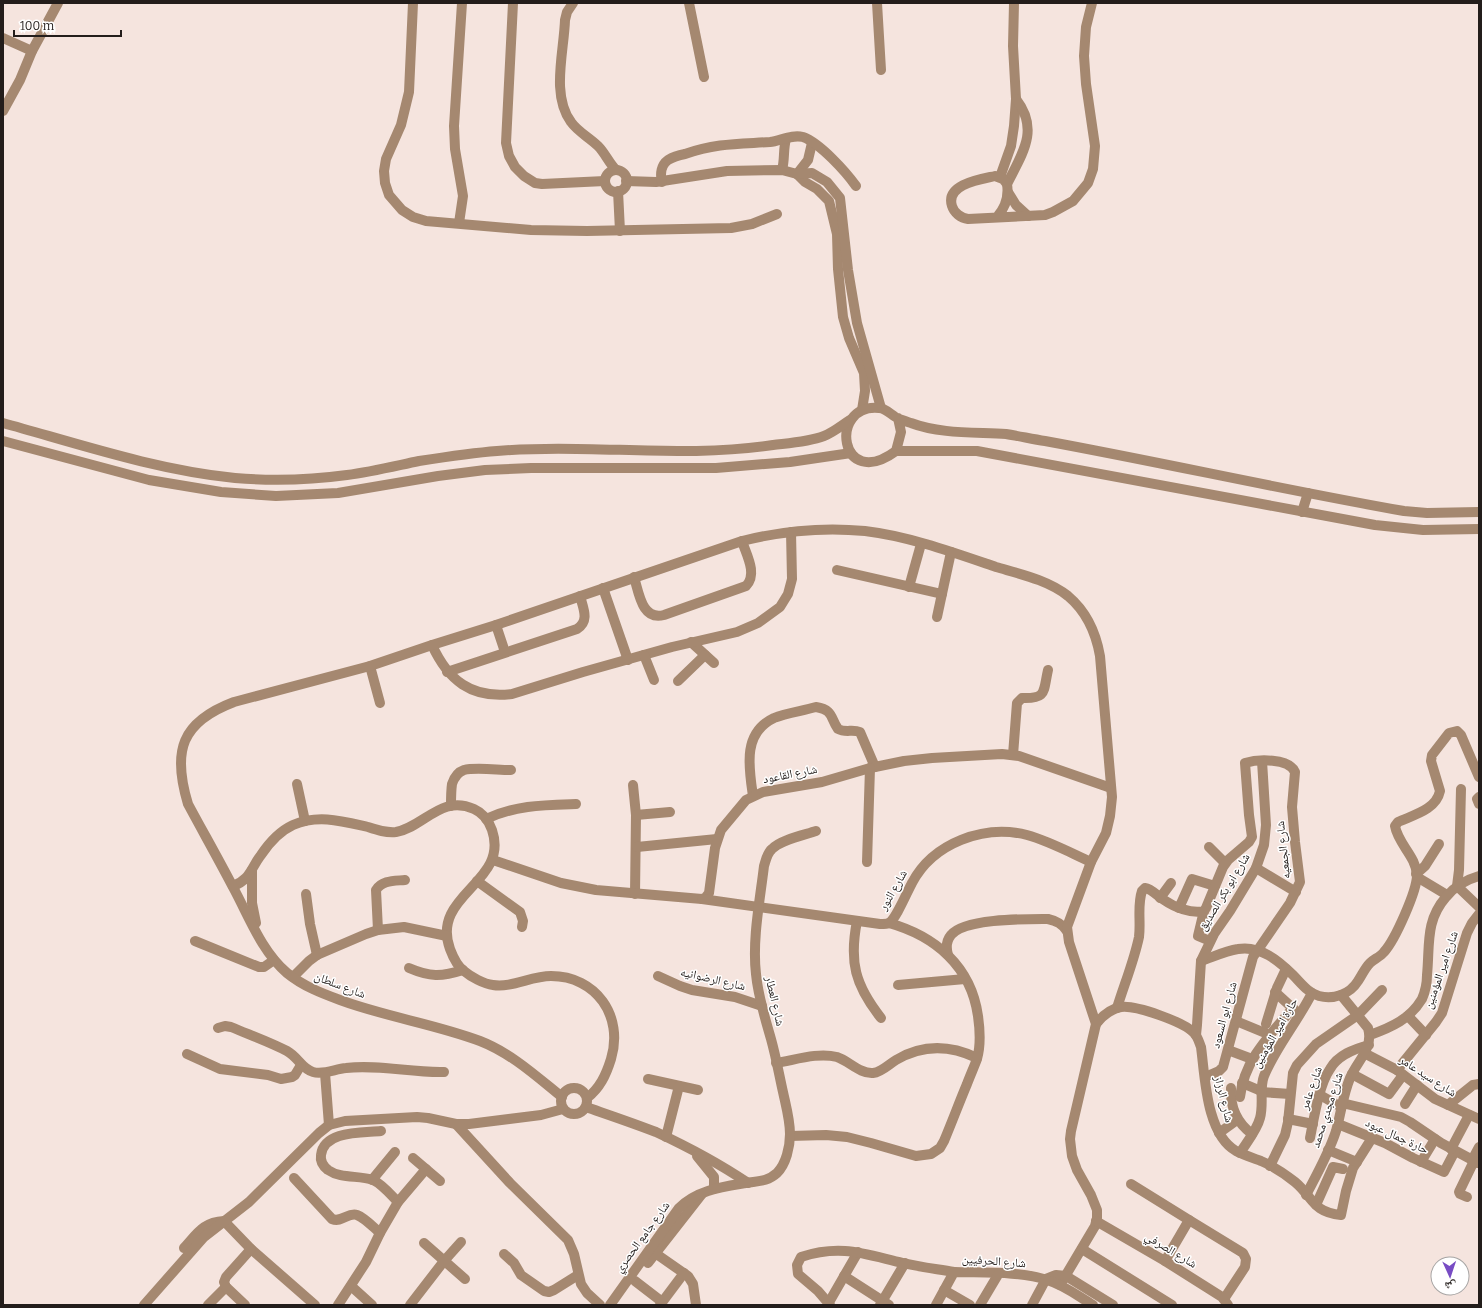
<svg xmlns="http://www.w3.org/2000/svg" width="1482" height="1308" font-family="Bitter,'Noto Naskh Arabic',serif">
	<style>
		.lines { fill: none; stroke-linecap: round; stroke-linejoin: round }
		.minor { stroke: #a58870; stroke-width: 10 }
		.labels { text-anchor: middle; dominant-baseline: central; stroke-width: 3; stroke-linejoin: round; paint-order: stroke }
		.street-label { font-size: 12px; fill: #231d1b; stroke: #fff }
	</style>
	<rect width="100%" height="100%" fill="#f5e4de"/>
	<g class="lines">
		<g class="minor">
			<polyline points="413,3 409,92 401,125 386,159 384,171 385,183 389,195 402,210 413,217 426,221 531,230 587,231 731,228 752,224 777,214"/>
			<polyline points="513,3 506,143 509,156 515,167 524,176 535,183 542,184 605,181"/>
			<path d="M573,3L567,12L565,20C564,52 551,95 571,122C578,132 589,137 598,146C605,153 609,163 616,170"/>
			<polyline points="689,3 704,77"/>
			<polyline points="877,3 881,70"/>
			<polyline points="3,38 32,51"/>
			<polyline points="3,111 20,80 32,51 58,3"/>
			<path d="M782,170C785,159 783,149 786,139"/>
			<circle cx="616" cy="181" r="11"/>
			<polyline points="797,174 805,182 817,189 829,201 837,234 838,269 843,317 849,338 864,373 865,391 862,410"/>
			<polyline points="797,174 808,160 812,143"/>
			<polyline points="1000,177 1011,146 1014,126 1016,99 1013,46 1014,3"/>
			<polyline points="626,181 656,182 727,171 782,170 797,174 812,173 827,182 840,198 848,270 857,323 881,408"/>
			<path d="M662,182C660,174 661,165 668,160C673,157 680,155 685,154C716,143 739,144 770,142C780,141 792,134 803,137C820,143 846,172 856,186"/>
			<path d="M1007,184C1022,154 1040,130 1016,99"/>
			<polyline points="618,191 620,231"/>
			<polyline points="1008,192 1016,205 1028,216"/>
			<path d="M997,217C1006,207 1009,197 1007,184L1003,179L995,176C982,179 945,184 952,206C954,213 961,218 968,219L1045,215L1053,212L1073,201L1088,183L1093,169L1095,146L1086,84L1084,56L1086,27L1092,3"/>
			<polyline points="459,223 463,196 455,149 454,126 462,3"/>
			<path d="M898,418L901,432L896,451C839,493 828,403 879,408C886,408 892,416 899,419C903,420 907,422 911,423C940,434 975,432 1006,434C1019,436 1032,439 1045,441C1165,463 1284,490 1404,511L1427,513L1479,512"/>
			<path d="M3,423C79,444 156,470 235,478C272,481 310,480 347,475C371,472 395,466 419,461C445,457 471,453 497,451C589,443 681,459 773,445C790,443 808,442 824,436C834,432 842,425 850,420"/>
			<polyline points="3,441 149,480 221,492 276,496 338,493 438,476 485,470 531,468 716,468 790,462 851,453"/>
			<polyline points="896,451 977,451 1375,525 1423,530 1479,529"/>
			<polyline points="1302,512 1308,493"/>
			<polyline points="837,570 942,594"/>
			<path d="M634,577C639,593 642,621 664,615L746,586C758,574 746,554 742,541"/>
			<polyline points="909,587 921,544"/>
			<polyline points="603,588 628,660"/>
			<polyline points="937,617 951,552"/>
			<polyline points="496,625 505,652"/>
			<polyline points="691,642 714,663"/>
			<path d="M432,645C448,680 471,699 512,694L583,672L672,647L737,632L758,623L780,607L788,594L792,579L791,532"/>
			<polyline points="644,655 654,680"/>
			<polyline points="370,666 380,703"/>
			<path d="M447,672L577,629C590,621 583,608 580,596"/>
			<polyline points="678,681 705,655"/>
			<path d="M1013,755L1017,703L1022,698C1047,699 1043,692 1048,670"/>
			<polyline points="297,784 305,821"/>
			<polyline points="633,785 636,815 635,894"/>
			<polyline points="1461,789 1459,870 1457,886 1479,907"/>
			<path d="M753,796C749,768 742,733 774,718C786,713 802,711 816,707C834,710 830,718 838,729C845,733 853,729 860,732L875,767"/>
			<polyline points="1479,797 1477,799 1479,804"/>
			<path d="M451,806C451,799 451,791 452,784C454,778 458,772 464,770C475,767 498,770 511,770"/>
			<polyline points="636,815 670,812"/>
			<path d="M486,819C516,805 544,805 576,804"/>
			<polyline points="637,847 717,839"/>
			<polyline points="1209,847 1225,863"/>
			<polyline points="493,860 561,883 596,890 702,899 705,898 709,893 715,848 721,830 746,800 763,792 822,782 870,768 904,761 932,758 1002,754 1019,756 1111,788"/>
			<polyline points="867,862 870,768"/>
			<polyline points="1256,868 1296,892"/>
			<polyline points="252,870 252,903 256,923"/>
			<polyline points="1416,874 1425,866 1439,844"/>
			<polyline points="1417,877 1447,895"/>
			<polyline points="477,881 520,912 523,921 522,927"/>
			<path d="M233,886C250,880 251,868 261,855C269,843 280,831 293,825C318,814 342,821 368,827C377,830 386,833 396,832C424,827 441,794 474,809C483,813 489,821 492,830C510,883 430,894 450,949C453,957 457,966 464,971C471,977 484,984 493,985C512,988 531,976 551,976C596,976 624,1016 611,1059C606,1075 600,1088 587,1098"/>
			<polyline points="306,894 310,924 317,955"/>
			<polyline points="1160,898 1171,883"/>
			<path d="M702,899L880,924C882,924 887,924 889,923C896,919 907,892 912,883C933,843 984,824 1027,835C1049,841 1071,853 1091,862"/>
			<polyline points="1179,908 1192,879 1215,886"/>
			<polyline points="1204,911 1198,936 1210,941"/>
			<path d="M857,921C849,962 855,985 881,1018"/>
			<path d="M378,930L376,890C382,880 394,881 405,880"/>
			<polyline points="195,941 259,967 264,967 274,960"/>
			<path d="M948,955C946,948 946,941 951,935C964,918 1027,919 1048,919C1057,921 1062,924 1067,931"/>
			<path d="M1201,961C1213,957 1225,951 1238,949C1260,945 1279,961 1293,975C1301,983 1308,993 1319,996C1334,1000 1350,994 1358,981C1362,975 1365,968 1370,963C1374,959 1380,957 1384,952C1395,940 1417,891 1417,875C1416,856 1398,844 1395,826L1398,822C1413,815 1436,810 1440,791L1431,761L1432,755L1449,733L1457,731L1461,735L1479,777"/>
			<path d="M409,968C430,977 441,977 463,970"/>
			<polyline points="658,976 680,986 692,990 735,997 762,1006"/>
			<polyline points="293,977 309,961 317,955 366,934 378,930 404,927 447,936"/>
			<polyline points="898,985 965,979"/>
			<polyline points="1275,992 1297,1012"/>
			<path d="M1117,1008C1124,985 1134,961 1139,937C1141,922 1137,905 1142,891L1145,888C1152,889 1157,896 1164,900C1174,907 1191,914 1204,911L1206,908L1223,867L1228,860L1249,842L1252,837L1249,815L1245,763C1258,759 1289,758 1295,772L1292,807L1295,842L1300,882L1290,903L1253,957L1223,1067L1219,1071L1205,1077"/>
			<polyline points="1408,1016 1426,1035"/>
			<polyline points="1236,1021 1270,1035"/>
			<path d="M1096,1024C1103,1015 1110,1009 1121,1007C1136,1005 1184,1022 1194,1033C1198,1037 1199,1042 1201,1047C1205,1076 1206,1134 1236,1151C1244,1155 1253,1158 1261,1161C1273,1166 1285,1174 1295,1182C1313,1197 1312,1212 1341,1215L1346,1191L1353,1168L1372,1138"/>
			<polyline points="1266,1024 1277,988 1286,969"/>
			<path d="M218,1028L225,1026L231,1027C250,1035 270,1042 287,1051C298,1057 302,1069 313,1072C324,1075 335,1069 346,1068C378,1064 412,1073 444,1072"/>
			<polyline points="1196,1035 1197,1025 1201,961 1214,934 1230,911 1256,868 1264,845 1266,825 1262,761"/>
			<path d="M1370,1035C1392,1027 1410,1019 1422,999C1425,992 1427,983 1427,975C1430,945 1425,921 1446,897C1455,886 1465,880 1479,876"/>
			<polyline points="1228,1050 1252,1059"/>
			<polyline points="1364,1053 1397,1070 1435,1099 1479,1119"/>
			<polyline points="187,1054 220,1069 268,1075 281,1079 292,1077 295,1075 301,1065"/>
			<path d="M776,1063C795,1060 818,1052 837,1057C849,1061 860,1074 873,1073C882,1072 889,1064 896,1060C923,1044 950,1045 977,1058"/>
			<polyline points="1397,1070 1436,1022 1442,1013 1467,933 1472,923 1479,914"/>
			<polyline points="325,1073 329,1125"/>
			<polyline points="1352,1074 1389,1094 1403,1075"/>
			<polyline points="648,1079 698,1090"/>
			<polyline points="1242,1083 1261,1091"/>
			<path d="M1231,1088C1230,1107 1236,1122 1252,1134"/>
			<circle cx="574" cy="1101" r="13"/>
			<polyline points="1261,1092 1290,1094"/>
			<polyline points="1320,1095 1341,1107"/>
			<path d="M562,1097C536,1076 511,1053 480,1041C435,1024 386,1017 340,1000C321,993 303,986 287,973C262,952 249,917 234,889C219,860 203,832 188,804C172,751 181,722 234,702L370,666L432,645L496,625L742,541C782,531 824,527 865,531C908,536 955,553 996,567C1020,574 1048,580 1068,596C1087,612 1096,633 1100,656L1112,797L1110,816L1106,833L1091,862L1067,927L1069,942L1096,1024L1071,1131L1070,1139L1072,1156L1077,1170L1091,1195L1097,1210V1218L1095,1226L1060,1285"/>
			<path d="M1240,1097C1244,1060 1270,1035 1293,1008"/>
			<polyline points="1342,1103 1401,1117 1410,1122 1441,1143 1478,1163"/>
			<polyline points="1405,1104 1417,1085"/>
			<polyline points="1448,1105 1473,1085 1479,1084"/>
			<path d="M586,1107C609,1115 633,1123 656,1132C686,1146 720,1164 748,1183"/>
			<polyline points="1288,1119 1313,1124"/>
			<polyline points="456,1124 510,1183 568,1240 574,1254 581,1284 587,1293 600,1305"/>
			<polyline points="1338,1124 1385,1143 1413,1158 1444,1172 1455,1151"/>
			<path d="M381,1131C363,1133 324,1130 321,1155C320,1161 323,1166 328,1170C341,1179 359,1175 373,1180C382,1184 391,1195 398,1202"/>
			<polyline points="1219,1133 1237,1120"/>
			<path d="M790,1136L826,1135L847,1137L871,1143L916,1156L931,1154L940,1148L944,1141C952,1122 959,1103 967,1084C970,1076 974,1067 977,1059C981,1045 980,1030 978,1016C971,966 935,936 889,923"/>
			<polyline points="666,1137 679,1086"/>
			<path d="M1310,1138C1314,1118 1319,1085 1330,1069C1338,1055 1354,1049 1369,1045"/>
			<polyline points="1451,1149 1469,1115"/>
			<polyline points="1328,1150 1357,1162"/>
			<path d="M1240,1153C1247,1142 1257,1130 1260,1118C1264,1104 1259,1089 1264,1076C1276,1047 1298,1021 1312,993"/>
			<polyline points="697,1156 714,1177 714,1189"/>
			<polyline points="413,1158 440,1181"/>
			<polyline points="1472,1160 1479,1147"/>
			<polyline points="1421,1162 1435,1139"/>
			<polyline points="1270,1166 1285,1135 1288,1122 1293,1073 1297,1065 1316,1044 1358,1015 1382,990"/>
			<path d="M294,1178L332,1219C342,1223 348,1212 357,1215C365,1218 373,1227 380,1233"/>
			<polyline points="372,1180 395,1152"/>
			<polyline points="1131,1184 1189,1220"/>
			<path d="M1306,1195C1317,1174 1329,1153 1336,1131C1341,1113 1343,1095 1350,1078C1357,1061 1374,1048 1368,1028L1341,995"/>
			<polyline points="1467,1197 1460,1194 1459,1192 1474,1161"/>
			<polyline points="1316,1205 1333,1167 1343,1169"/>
			<polyline points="1096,1221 1165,1261 1222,1297 1228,1305"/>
			<polyline points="424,1243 465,1279"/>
			<path d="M184,1248C197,1234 203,1222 224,1221L251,1249L315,1305"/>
			<polyline points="1082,1249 1172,1305"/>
			<polyline points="655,1253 688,1276 693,1284 696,1305"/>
			<polyline points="504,1254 514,1263 521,1275 544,1291 549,1292 554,1290 578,1275"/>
			<polyline points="1165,1261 1189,1220 1243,1253 1246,1259 1245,1267 1224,1299"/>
			<polyline points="648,1263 702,1194"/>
			<polyline points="844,1276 889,1305"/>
			<polyline points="1046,1279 1056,1275 1066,1276 1113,1305"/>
			<polyline points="635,1281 661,1301"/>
			<polyline points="351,1286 372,1305"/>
			<polyline points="944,1290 970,1305"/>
			<polyline points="828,1304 858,1252"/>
			<polyline points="144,1305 204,1237 249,1202 319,1133 329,1125 345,1121 417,1117 428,1118 456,1124 469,1124 541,1115 563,1109"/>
			<polyline points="208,1305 226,1287"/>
			<polyline points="245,1305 226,1287 224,1282 226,1277 251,1249"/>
			<polyline points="338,1305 366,1262 380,1233 398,1202 426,1169"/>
			<polyline points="410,1305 444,1261 461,1242"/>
			<path d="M610,1305L679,1208C697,1190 722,1187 746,1183C758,1181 767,1182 777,1173C786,1164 790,1147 790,1134C790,1120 786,1106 783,1092C779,1074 776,1057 771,1039C765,1018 758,996 756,974C752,940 760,900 764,866C766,860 767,853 772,849C780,840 804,835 816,831"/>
			<polyline points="660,1305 684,1273"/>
			<path d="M830,1305L818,1291L798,1274L797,1265L801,1257C841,1244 864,1254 903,1263C920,1267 937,1269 954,1272"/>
			<polyline points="880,1305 905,1263"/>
			<path d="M936,1305L954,1272C983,1273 1020,1271 1047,1280C1064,1285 1078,1296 1093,1305"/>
			<polyline points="980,1305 999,1273"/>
			<polyline points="1032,1305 1046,1279"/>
		</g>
	</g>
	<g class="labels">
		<g class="street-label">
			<text transform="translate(790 774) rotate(-11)">شارع القاعود</text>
			<text transform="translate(1283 850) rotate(-96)">شارع الجمعيه</text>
			<text transform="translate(893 890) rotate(-60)">شارع النور</text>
			<text transform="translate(1224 892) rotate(-59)">شارع ابو بكر الصديق</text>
			<text transform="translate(1441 970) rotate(-71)">شارع امير المؤمنين</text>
			<text transform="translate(713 979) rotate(13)">شارع الرضوانيه</text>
			<text transform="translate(340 985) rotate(21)">شارع سلطان</text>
			<text transform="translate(775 1001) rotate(77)">شارع العطار</text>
			<text transform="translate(1224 1015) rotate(-75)">شارع ابو السعود</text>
			<text transform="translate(1275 1033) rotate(-60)">حارة امير المؤمنين</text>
			<text transform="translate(1428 1076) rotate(33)">شارع سيد عامر</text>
			<text transform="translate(1311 1088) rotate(-71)">شارع عامر</text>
			<text transform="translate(1224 1099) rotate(76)">شارع الرزاز</text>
			<text transform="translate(1327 1110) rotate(-72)">شارع مجدي محمد</text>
			<text transform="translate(1397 1136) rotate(25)">حارة جمال عبود</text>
			<text transform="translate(642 1237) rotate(-54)">شارع جامع الحصري</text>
			<text transform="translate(1171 1250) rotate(31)">شارع الصرفي</text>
			<text transform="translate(994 1261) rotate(4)">شارع الحرفيين</text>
		</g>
	</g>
	<rect width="1482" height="1308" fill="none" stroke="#231d1b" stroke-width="8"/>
	<g transform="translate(1450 1276) rotate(177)"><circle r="19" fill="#ffffff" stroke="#a7a5a4"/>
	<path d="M0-3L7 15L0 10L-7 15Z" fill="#784cc4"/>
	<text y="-6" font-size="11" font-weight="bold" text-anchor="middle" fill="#231d1b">ش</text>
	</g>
	<path d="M14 30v6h107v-6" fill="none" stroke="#231d1b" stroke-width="2"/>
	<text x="20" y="30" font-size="12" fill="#231d1b" stroke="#ffffff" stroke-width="3" paint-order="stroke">100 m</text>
</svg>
